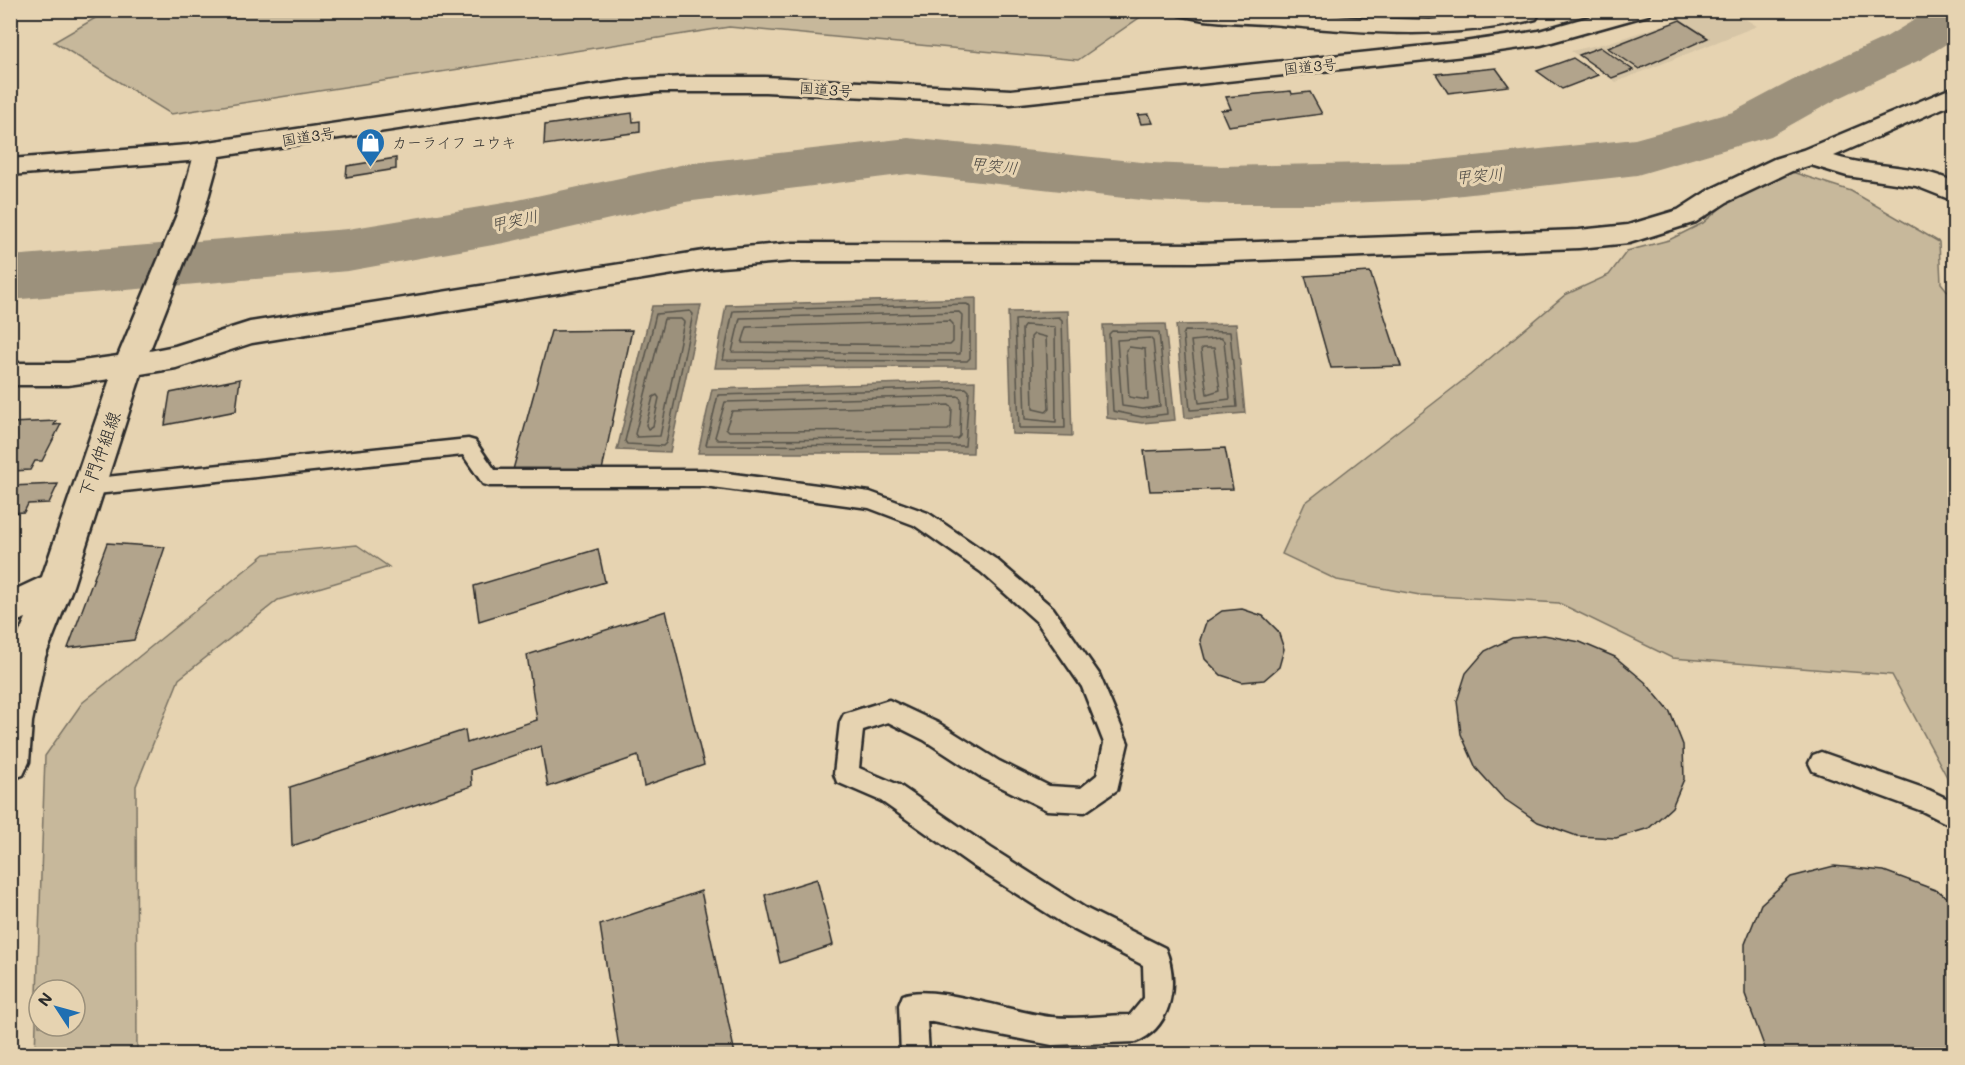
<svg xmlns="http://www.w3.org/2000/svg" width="1965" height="1065" font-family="Mali,'Klee One',sans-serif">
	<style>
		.built { fill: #d6c5a6 }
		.green { fill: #c7b89b; stroke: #797263; stroke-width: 1.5; fill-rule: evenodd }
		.water { fill: #9c917c; stroke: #6f685c; stroke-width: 1.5 }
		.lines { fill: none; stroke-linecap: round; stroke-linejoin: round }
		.shore { stroke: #58544b; stroke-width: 1.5 }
		.river { fill: #9c917c; fill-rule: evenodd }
		.building { fill: #b2a48c; stroke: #2b2b2b; stroke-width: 1.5 }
		.service-casing { stroke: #2b2b2b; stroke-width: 5 }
		.minor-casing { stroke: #2b2b2b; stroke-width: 5 }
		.tertiary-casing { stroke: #2b2b2b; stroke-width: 5 }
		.trunk-casing { stroke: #2b2b2b; stroke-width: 5 }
		.path { stroke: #2b2b2b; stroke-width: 3; stroke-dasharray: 1.5 4; stroke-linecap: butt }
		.service { fill: #e6d3b1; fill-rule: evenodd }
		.minor { fill: #e6d3b1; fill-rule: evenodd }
		.tertiary { fill: #e6d3b1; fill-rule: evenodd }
		.trunk { fill: #e6d3b1; fill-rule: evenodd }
		.labels { text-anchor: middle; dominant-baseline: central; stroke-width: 6; stroke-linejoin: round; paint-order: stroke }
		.far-street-label { font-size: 15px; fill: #2b2b2b; stroke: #e6d3b1 }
		.far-poi-label { font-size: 15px; fill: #2b2b2b; stroke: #e6d3b1; text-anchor: start }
		.far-water-label { font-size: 16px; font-style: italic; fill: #47443f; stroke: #e6d3b1 }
		.street-label { font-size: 18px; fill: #2b2b2b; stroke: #e6d3b1 }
	</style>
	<rect width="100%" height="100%" fill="#e6d3b1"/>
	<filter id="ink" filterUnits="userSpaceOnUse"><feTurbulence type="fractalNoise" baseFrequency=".0167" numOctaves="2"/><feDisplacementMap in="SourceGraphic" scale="12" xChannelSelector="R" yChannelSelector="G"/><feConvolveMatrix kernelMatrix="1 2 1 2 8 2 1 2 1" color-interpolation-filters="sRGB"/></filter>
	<g filter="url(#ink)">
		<polygon class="built" points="1707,11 1732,11 1757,26 1616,82 1571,51 1610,42"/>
		<g class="green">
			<polygon points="109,10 1149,10 1149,11 1078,60 729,27 171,114 54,42"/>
			<polygon points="1792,172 1851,191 1939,242 1941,283 1954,299 1954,790 1892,675 1672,658 1559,603 1420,595 1337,580 1282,554 1305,503 1470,375 1565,295 1609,275 1627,251 1669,240 1703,223 1731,199"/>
			<path d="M357,545L389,567L278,600L179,679L136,786L137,1054H35L45,756L82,703L265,554ZM39,990H75V1026H39Z"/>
		</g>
		<g class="water">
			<polygon points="976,298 976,367 715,368 726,305"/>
			<polygon points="701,305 670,452 617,450 652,306"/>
			<polygon points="1068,311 1072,436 1012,434 1008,312"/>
			<polygon points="1165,324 1175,420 1142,423 1107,418 1103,325"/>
			<polygon points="1236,324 1245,413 1185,418 1176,325"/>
			<polygon points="975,381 973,453 698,453 712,389"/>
		</g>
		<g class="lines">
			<g class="shore">
				<polygon points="967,304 970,307 970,358 967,361 723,360 733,311"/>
				<polygon points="690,311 693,314 666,443 663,446 627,444 625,441 656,314"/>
				<polygon points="959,312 962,315 960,354 732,352 740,318"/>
				<polygon points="1059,317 1062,320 1065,428 1019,428 1015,320"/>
				<polygon points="664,319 681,319 684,322 660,436 637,437 635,434"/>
				<polygon points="950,321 953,324 953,342 950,345 742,343 747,327"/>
				<polygon points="1025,325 1055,327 1056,422 1025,419 1022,329"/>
				<polygon points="1112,331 1159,332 1167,414 1142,417 1113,411 1109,334"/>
				<polygon points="1185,331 1230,332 1237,407 1190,410 1183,335"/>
				<polygon points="1034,334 1046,337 1049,409 1046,412 1033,409 1031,337"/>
				<polygon points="1150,338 1153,341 1160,406 1143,409 1122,406 1117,340"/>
				<polygon points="1221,338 1224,341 1230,399 1199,403 1191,341"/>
				<polygon points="1129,347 1145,349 1148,400 1129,397 1126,350"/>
				<polygon points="1203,348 1214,348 1220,390 1207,394 1201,350"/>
				<polygon points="966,388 969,391 965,446 706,445 718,395"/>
				<polygon points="657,395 659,398 653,426 648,429 646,425 653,397"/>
				<polygon points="958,396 961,399 960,436 957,439 718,440 715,437 725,402"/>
				<polygon points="949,405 952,408 951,427 948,430 729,431 726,428 732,411"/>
			</g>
			<polygon class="river" points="1931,10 1954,10 1954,39 1922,59 1837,99 1771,136 1637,175 1419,200 1322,204 1221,204 1151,201 908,174 685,202 504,243 348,271 10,300 10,256 348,229 504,203 685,164 908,138 1151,163 1221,166 1419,162 1635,139 1733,112 1799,77 1886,37"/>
		</g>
		<g class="building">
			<polygon points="1423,10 1463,10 1458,17 1441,11 1436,17"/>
			<polygon points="1680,20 1708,38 1639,69 1608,48"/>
			<polygon points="1600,47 1633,70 1612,78 1579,55"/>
			<polygon points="1573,58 1598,75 1562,89 1537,71"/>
			<polygon points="1496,68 1509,86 1448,93 1436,74"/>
			<polygon points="1291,91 1292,94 1310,92 1322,114 1228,126 1221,110 1231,109 1226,97"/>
			<polygon points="632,113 633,122 640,121 640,132 544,145 545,125"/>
			<polygon points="1149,114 1153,123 1141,124 1138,115"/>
			<polygon points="396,158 396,169 346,177 347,166"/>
			<polygon points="1370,272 1401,366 1331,368 1305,276"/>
			<polygon points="632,330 601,475 511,477 551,331"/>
			<polygon points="240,379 236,411 165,425 170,393"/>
			<polygon points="56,421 54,425 61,424 42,461 35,461 30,470 13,471 10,475 10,423"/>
			<polygon points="1225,448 1233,489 1150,491 1144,451"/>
			<polygon points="58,484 49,503 28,504 24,512 10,513 10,486"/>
			<polygon points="107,543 165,547 134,640 68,648"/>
			<polygon points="598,549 605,582 479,621 474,586"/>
			<polygon points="1242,609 1263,616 1278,631 1284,649 1279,667 1264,680 1242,682 1221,675 1205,659 1200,640 1206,622 1222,611"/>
			<polygon points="666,611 704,765 644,786 638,756 548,787 541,746 471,770 472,786 292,846 290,787 465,730 467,743 537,720 527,655"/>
			<polygon points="1544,635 1580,642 1615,657 1645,682 1670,712 1683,745 1684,779 1672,807 1649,828 1616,838 1577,836 1538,822 1503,798 1476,768 1461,734 1457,701 1466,673 1485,651 1512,638"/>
			<polygon points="1834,866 1884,871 1938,891 1954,902 1954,1054 1768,1054 1766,1051 1745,994 1745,944 1761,904 1791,877"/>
			<polygon points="817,879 833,945 780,963 765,895"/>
			<polygon points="701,891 735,1054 620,1054 600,925"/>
		</g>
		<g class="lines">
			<defs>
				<g id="service">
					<path d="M468,439L475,441L495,470H704L870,492L928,513L997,560L1053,608L1099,674L1128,743L1117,790L1085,812L1047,810L981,777L924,740L888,722L863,730L859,768L899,785L991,848L1085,908L1165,948C1179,981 1173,1027 1136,1042L1052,1045L927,1021L929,1054H901L899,1005L903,995C933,983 1017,1014 1052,1017C1077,1020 1104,1015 1130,1015L1144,998L1143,965L1067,926L973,866L881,801L837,782L834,774L840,722L844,714L889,700L940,724L999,761L1049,786L1081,788L1097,775L1104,743L1082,687L1037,622L981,572L914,525L869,508L704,486H490L483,484L463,455L87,495L80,493L77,487L80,481L87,479Z"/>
					<polygon points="1821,752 1929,790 1954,802 1954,827 1922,811 1813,771 1809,763 1813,755"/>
				</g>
				<g id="minor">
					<path d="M1176,10H1266L1362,18L1430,20L1537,10L1539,14L1536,19C1452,40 1367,33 1281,25C1256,23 1230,23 1204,20L1179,15Z"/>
					<path d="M1954,87V103L1834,156C1873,169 1916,163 1954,182V201L1916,186L1847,176L1811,165L1792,171L1727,202L1696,222L1629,243L1579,248L1202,262L793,261L710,268L252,343L176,368L129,376L119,373L114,365L119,357L175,346L250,322L710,250L793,243L1202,244L1579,230L1628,225L1678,210L1709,190L1774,159L1803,150Z"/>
				</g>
				<polygon id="tertiary" points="208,143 217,145 221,151 204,212 144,365 73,586 45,657 32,722 29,762 23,775 10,780 10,654 26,618 10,624 10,592 42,577 110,379 68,385 10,385 10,363 68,363 118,356 178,212 195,151 199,145"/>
				<polygon id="trunk" points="1613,10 1651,10 1648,15 1541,45 1464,56 1011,104 765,92 658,92 582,101 188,161 10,175 10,159 188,145 632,80 683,77 765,77 1011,90 1464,42 1539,31"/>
			</defs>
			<use href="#service" class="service-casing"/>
			<use href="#minor" class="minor-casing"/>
			<use href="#tertiary" class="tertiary-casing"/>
			<use href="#trunk" class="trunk-casing"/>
			<polyline class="path" points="1070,10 1155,11"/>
			<use href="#service" class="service"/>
			<use href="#minor" class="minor"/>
			<use href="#tertiary" class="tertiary"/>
			<use href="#trunk" class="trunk"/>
		</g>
	</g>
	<defs>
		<symbol id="shop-pin" viewBox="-11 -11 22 30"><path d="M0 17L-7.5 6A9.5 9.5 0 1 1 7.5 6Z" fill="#1f6fb2" stroke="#e6d3b1"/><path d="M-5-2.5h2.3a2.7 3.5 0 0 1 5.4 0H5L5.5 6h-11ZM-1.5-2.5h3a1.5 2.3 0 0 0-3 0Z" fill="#fff"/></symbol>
	</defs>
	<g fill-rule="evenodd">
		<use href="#shop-pin" x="354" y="126" width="33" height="45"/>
	</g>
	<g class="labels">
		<g class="far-street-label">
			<text transform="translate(1310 66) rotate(-6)">国道3号</text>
			<text transform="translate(826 89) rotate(4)">国道3号</text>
			<text transform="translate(308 136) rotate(-9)">国道3号</text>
		</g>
		<g class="far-poi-label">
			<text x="392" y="142">カーライフ ユウキ</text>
		</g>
		<g class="far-water-label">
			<text transform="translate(994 165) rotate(6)">甲突川</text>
			<text transform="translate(1479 175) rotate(-5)">甲突川</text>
			<text transform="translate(514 220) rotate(-12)">甲突川</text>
		</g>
		<g class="street-label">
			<text transform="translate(99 454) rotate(-70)">下門仲組線</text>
		</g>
	</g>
	<rect width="1965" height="1065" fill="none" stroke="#e6d3b1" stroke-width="36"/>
	<rect x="18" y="18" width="1929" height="1029" fill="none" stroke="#2b2b2b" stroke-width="2" filter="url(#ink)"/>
	<g transform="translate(57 1008) rotate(306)"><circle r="28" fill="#e6d3b1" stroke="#9b907b" stroke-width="1.5"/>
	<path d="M0-4.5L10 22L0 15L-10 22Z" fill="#1f6fb2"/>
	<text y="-9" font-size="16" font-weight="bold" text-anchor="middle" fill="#2b2b2b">N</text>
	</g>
</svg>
